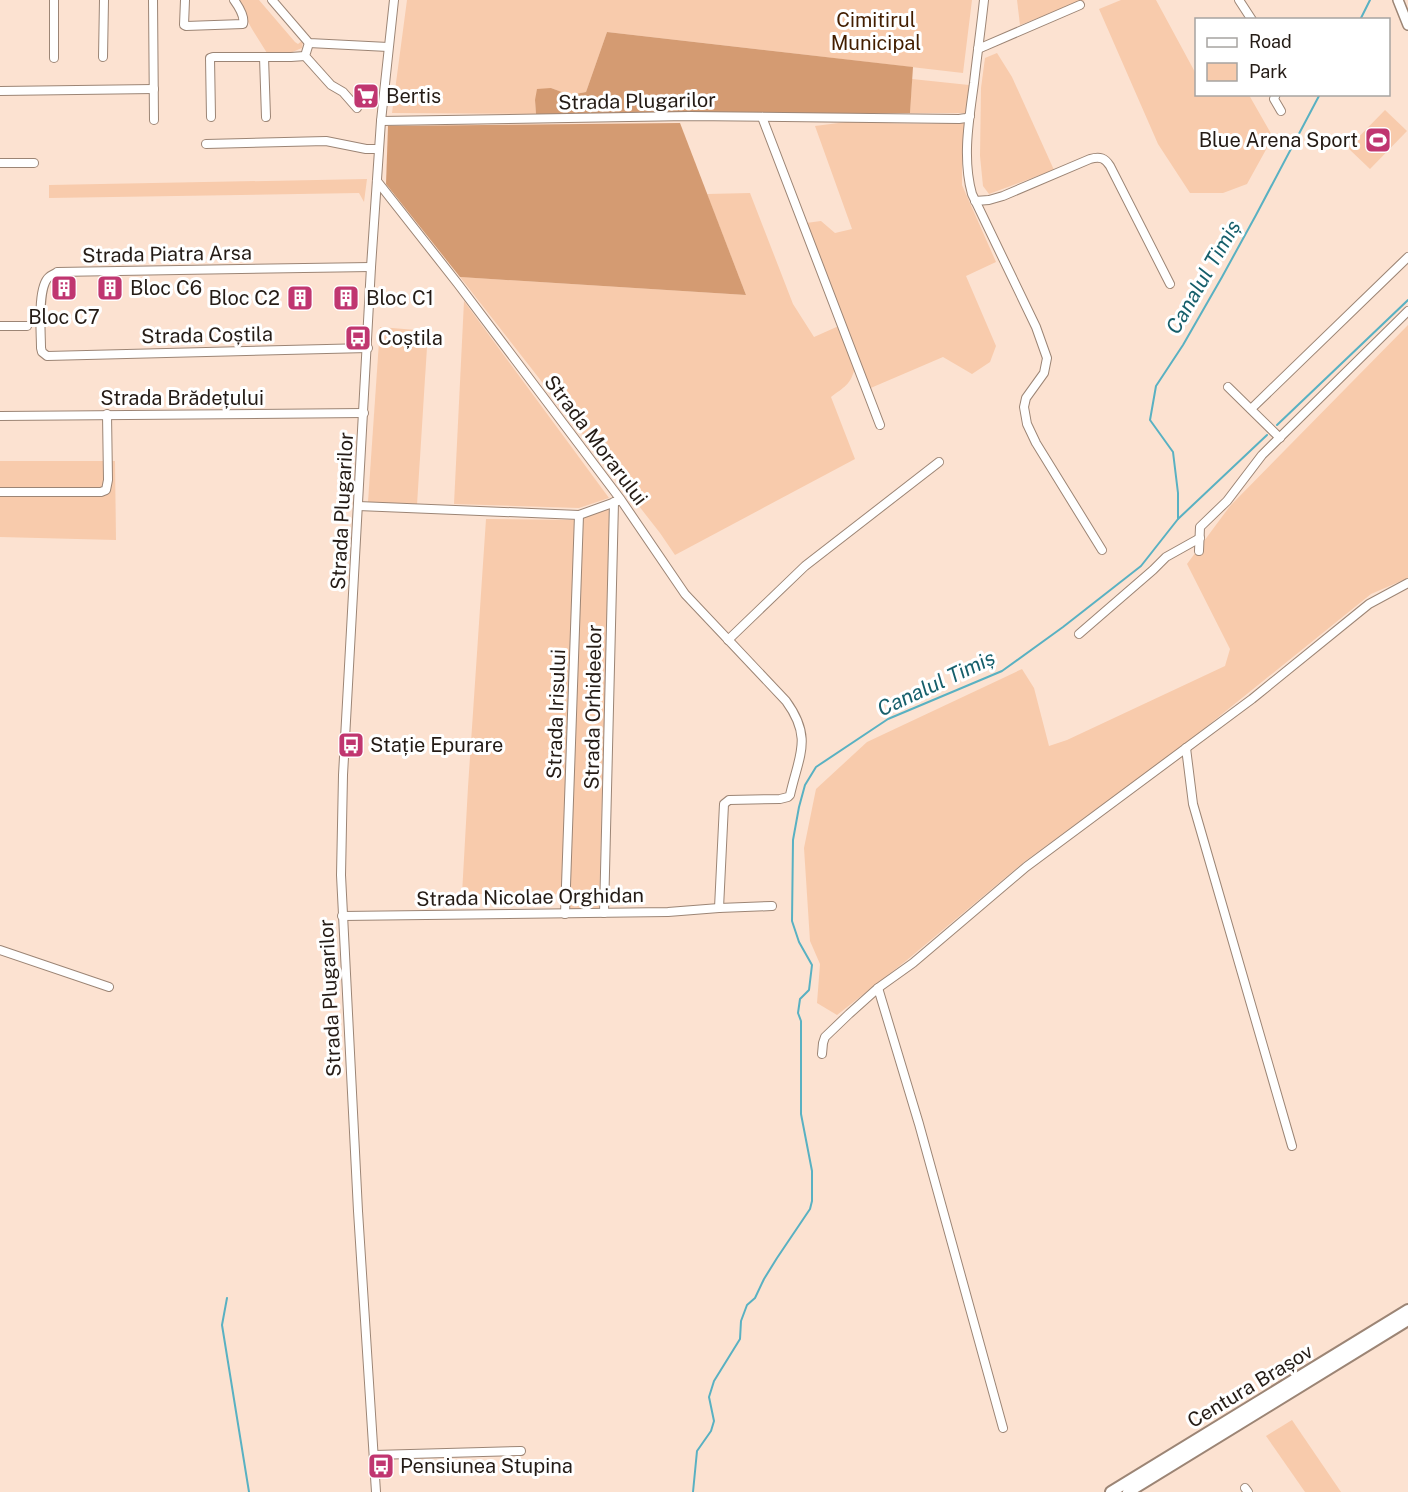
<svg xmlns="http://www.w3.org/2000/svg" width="1408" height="1492" font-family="'Public Sans',sans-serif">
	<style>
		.green { fill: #f8cbac }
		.forest { fill: #d49b72 }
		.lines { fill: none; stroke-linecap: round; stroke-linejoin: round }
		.stream { stroke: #59b1c2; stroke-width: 2 }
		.minor-casing { stroke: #9c8575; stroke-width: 10 }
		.major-casing { stroke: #9c8575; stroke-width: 12 }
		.highway-casing { stroke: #9c8575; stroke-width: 14 }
		.minor { stroke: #fff; stroke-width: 8 }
		.major { stroke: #fff; stroke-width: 9 }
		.highway { stroke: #fff; stroke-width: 10 }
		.labels { text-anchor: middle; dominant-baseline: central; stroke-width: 6; stroke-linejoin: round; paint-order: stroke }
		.park-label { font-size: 20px; fill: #431e00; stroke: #fff }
		.poi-label { font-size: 20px; fill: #241b15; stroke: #fff; text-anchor: start }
		.street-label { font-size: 20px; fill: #241b15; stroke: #fff }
		.water-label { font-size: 21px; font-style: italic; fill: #165f6b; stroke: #fff }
	</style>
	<rect width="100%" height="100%" fill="#fce2d1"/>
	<g class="green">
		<polygon points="236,0 259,0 295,42 298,44 303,40 302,48 285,55 280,53 267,53 252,29"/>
		<polygon points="407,0 972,0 963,73 607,32 586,92 570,95 551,88 535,100 536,114 392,113"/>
		<polygon points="1017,0 1085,0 1020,25"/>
		<polygon points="1121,0 1156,0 1196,74 1196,94 1249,95 1273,137 1247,184 1223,193 1190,193 1158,144 1099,9"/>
		<polygon points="997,53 1012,77 1054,170 989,194 983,186 980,156 981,88 985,58"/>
		<polygon points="912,79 969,85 967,113 910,113"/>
		<polygon points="1385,110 1407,131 1370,169 1348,148"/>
		<path d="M854,121C891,124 928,125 965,122L962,162V185L996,262L966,276L996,346L990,362L972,374L943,357L866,390L855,367C851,385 844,387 831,397L855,459L675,555L660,533L460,277L746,295L707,194L750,193L793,304L814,337L841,325L806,223L821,221L835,233L852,229L815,126Z"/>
		<polygon points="367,179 364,202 359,193 49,198 49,185"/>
		<polygon points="464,301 609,498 579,508 454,504"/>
		<polygon points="1408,325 1408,578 1371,594 1185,744 1024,862 907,960 837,1015 817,1003 820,964 810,941 804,848 816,789 867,742 1022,669 1034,688 1049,746 1067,740 1225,666 1230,649 1187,564 1230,506"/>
		<polygon points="380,327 428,331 417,505 368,502"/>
		<polygon points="0,461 115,461 116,540 0,537"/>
		<polygon points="610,506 599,908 568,909 561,894 462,894 468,787 486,519 575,520"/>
		<polygon points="1292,1420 1341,1492 1305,1492 1266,1436"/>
	</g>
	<g class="forest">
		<polygon points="607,32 913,67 910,113 536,114 535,100 537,89 551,88 570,95 586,92"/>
		<polygon points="680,123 746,295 460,277 386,184 388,126"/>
	</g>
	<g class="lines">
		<g class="stream">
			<polyline points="1360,20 1370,0"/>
			<polyline points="1277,425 1408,300"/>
			<polyline points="1178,519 1267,435"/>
			<polyline points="227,1298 222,1325 249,1492"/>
			<polyline points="693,1492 697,1451 711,1431 714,1421 709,1397 714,1381 740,1339 741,1321 747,1305 755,1298 764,1279 777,1258 810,1209 812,1201 812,1171 801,1114 801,1021 798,1013 800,999 809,990 812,965 799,942 792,921 793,840 799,807 805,785 816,767 888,719 1002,671 1063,627 1141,566 1178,519 1178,493 1173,452 1150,420 1156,386 1183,345 1222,277 1256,215 1320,94"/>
		</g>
		<defs>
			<g id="minor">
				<polyline points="54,0 54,58"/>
				<polyline points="153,0 154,120"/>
				<path d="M185,0L184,25L186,26L243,24C245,17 239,7 234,0"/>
				<polyline points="272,0 309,43 388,47"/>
				<path d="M984,0C981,28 977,56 974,83C969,120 962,158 972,194L1036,327L1047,358L1044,373L1026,398L1024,407L1027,424L1036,443L1102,550"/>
				<polyline points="1239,0 1252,20"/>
				<polyline points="309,43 305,56 331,85 343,92 357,108"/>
				<polyline points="978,49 1080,5"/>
				<polyline points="103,57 104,0"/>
				<polyline points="264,57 266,117"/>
				<polyline points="0,91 154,89"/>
				<polyline points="1276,94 1274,99 1281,111"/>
				<polyline points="211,117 210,58 213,57 291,57 305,56"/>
				<polyline points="762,117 880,425"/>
				<polyline points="381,121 689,116 959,119 966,118 970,116"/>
				<polyline points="206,144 326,141 366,149 379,149"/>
				<polyline points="0,163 34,163"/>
				<path d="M377,181L458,284L621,500L685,594L786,701C813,738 799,755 790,795L788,797L780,799L729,800L724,804L719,908"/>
				<path d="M975,201L989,200L1003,196L1090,159C1100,156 1105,158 1110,166L1170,284"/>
				<polyline points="0,326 27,326"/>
				<path d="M368,348L47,356L42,352L41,348C41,332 37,287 49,277C51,275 55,274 57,272L371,267"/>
				<polyline points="1228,387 1280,438"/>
				<polyline points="1251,409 1408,257"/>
				<polyline points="0,416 364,413"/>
				<polyline points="0,492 101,492 106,490 108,480 107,414"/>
				<polyline points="358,506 579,515 618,501"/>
				<polyline points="1199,551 1200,527 1227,501 1262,455 1408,311"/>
				<polyline points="1079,634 1153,570 1166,557 1200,538"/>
				<polyline points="728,640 805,566 939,462"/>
				<polyline points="1186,748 1193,804 1292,1146"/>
				<polyline points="604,913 614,502"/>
				<polyline points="565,914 579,515"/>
				<polyline points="342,916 668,912 719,908 772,906"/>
				<polyline points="0,950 109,987"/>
				<polyline points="878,988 919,1124 1003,1428"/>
				<polyline points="822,1054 823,1043 825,1037 849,1014 878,988 913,963 1026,867 1252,699 1369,604 1408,583"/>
				<polyline points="374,1455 521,1451"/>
				<polyline points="1245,1488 1248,1492"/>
				<polyline points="376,1492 358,1211 341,875 343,775 371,267 381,121 394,0"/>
			</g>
			<polyline id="major" points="1398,0 1408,25"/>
			<g id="highway">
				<polyline points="1111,1492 1408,1310"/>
				<polyline points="1128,1492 1408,1320"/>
			</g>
		</defs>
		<use href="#minor" class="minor-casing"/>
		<use href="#major" class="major-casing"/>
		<use href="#highway" class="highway-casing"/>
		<use href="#minor" class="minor"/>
		<use href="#major" class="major"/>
		<use href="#highway" class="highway"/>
	</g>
	<defs>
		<symbol id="supermarket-square" viewBox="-11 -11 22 22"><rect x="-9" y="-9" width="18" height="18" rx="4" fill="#c03670" stroke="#fff"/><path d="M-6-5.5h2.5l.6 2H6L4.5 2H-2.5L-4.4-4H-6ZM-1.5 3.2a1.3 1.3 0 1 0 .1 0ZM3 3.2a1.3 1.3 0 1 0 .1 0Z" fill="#fff"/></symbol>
		<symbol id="stadium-square" viewBox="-11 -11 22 22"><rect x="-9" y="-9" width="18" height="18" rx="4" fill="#c03670" stroke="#fff"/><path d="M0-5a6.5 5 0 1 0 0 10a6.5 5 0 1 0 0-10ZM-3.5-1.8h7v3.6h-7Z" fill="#fff"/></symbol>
		<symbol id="building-square" viewBox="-11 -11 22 22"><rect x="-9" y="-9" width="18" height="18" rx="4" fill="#c03670" stroke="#fff"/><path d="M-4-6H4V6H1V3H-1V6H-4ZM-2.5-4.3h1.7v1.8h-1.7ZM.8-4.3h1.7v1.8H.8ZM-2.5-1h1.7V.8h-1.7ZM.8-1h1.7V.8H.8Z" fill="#fff"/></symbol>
		<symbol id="bus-square" viewBox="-11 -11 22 22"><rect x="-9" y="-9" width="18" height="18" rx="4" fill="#c03670" stroke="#fff"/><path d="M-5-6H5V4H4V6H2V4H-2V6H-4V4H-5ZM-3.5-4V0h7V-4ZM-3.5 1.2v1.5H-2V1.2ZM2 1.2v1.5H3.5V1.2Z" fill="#fff"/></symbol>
	</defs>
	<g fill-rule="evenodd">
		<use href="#supermarket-square" x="351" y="81" width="30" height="30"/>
		<use href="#stadium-square" x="1363" y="125" width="30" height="30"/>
		<use href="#building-square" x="49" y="273" width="30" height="30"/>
		<use href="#building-square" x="95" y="273" width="30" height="30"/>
		<use href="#building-square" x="285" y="283" width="30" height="30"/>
		<use href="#building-square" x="331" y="283" width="30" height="30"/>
		<use href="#bus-square" x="343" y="323" width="30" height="30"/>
		<use href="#bus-square" x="336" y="730" width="30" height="30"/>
		<use href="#bus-square" x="366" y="1451" width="30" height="30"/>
	</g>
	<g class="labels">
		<g class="park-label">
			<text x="876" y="20">Cimitirul<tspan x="876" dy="23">Municipal</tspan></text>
		</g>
		<g class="poi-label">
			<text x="386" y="96">Bertis</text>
			<text x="1358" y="140" text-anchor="end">Blue Arena Sport</text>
			<text x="130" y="288">Bloc C6</text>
			<text x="280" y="298" text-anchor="end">Bloc C2</text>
			<text x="366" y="298">Bloc C1</text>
			<text x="64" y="317" text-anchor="middle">Bloc C7</text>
			<text x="378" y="338">Coștila</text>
			<text x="370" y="745">Stație Epurare</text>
			<text x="400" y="1466">Pensiunea Stupina</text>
		</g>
		<g class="street-label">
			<text transform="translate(637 101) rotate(-1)">Strada Plugarilor</text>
			<text transform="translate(167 254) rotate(-1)">Strada Piatra Arsa</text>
			<text transform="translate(207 335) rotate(-1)">Strada Coștila</text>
			<text x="182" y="398">Strada Brădețului</text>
			<text transform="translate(596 440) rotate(53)">Strada Morarului</text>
			<text transform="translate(342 511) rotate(-87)">Strada Plugarilor</text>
			<text transform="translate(593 707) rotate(-89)">Strada Orhideelor</text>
			<text transform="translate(556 714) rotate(-88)">Strada Irisului</text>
			<text transform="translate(530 897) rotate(-1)">Strada Nicolae Orghidan</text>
			<text transform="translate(330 998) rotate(-93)">Strada Plugarilor</text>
			<text transform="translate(1250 1386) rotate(-31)">Centura Brașov</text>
		</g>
		<g class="water-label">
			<text transform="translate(1203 277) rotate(-60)">Canalul Timiș</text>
			<text transform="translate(936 683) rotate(-25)">Canalul Timiș</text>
		</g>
	</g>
	<rect x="1195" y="18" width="195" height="78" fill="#ffffff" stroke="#a7a4a1" stroke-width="1.5"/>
	<rect x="1207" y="38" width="30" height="9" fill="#ffffff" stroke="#a7a4a1" stroke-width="1.5"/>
	<text x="1249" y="48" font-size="18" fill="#241b15">Road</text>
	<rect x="1207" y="63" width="30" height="18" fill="#f8cbac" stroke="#a7a4a1" stroke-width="1.5"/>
	<text x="1249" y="78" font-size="18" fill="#241b15">Park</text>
</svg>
